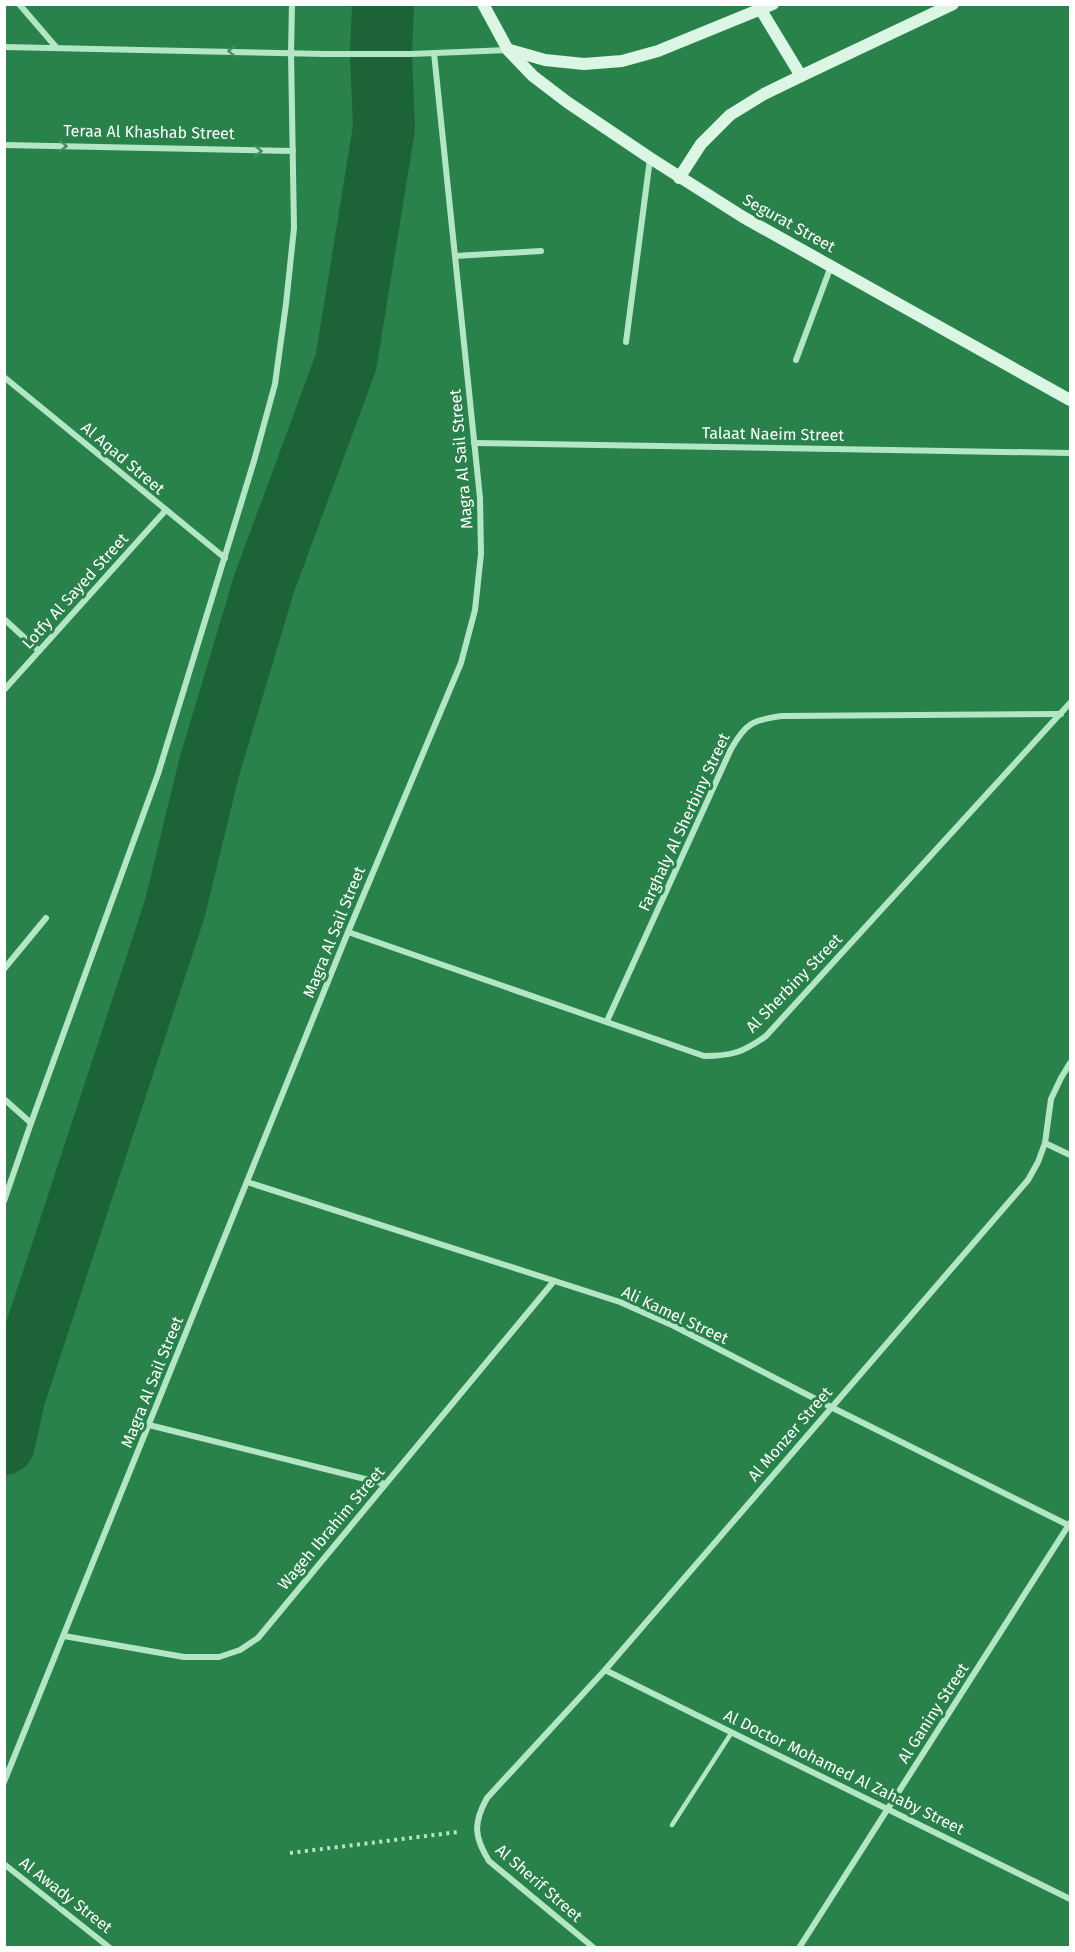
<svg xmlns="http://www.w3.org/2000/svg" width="1075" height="1952" font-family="'Fira Sans',sans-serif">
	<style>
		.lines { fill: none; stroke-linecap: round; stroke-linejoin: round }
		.river { stroke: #1d6338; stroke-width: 62 }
		.path { stroke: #b2e6c5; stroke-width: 4; stroke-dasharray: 3 4.5; stroke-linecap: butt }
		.lane { stroke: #b2e6c5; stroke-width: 4.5 }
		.street { stroke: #b2e6c5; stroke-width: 6 }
		.secondary { stroke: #dbf6e5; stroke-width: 12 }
		.oneway { stroke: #3e915c }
		.labels { text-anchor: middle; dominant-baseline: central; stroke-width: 6; stroke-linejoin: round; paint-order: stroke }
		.street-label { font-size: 16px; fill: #fff; stroke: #29824a }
	</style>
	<rect width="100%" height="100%" fill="#29824a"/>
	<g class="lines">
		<polyline class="river" points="4,1444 14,1398 175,908 209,768 264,584 346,362 384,128 381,54 383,4"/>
		<polyline class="path" points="290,1853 458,1832"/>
		<polyline class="lane" points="672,1825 732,1732"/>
		<g class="street">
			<polyline points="19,4 56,47"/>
			<polyline points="4,47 325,54 411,54 508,50"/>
			<polyline points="4,145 293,151"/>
			<polyline points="455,256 541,251"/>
			<polyline points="626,342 650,159"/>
			<polyline points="796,360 831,266"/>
			<polyline points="4,377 225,558"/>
			<polyline points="474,443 1070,453"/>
			<polyline points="4,619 39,651"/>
			<polyline points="4,690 165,511"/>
			<path d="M348,932L704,1056C732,1056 744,1052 766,1036L1070,703"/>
			<polyline points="4,969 46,918"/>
			<path d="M607,1021L731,749C746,723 752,720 782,716L1061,714"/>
			<polyline points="4,1099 31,1123"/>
			<polyline points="1045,1143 1070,1155"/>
			<polyline points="247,1182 620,1302 674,1326 831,1407 1070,1526"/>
			<polyline points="4,1201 31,1123 158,774 254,461 275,384 286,304 294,228 291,53 292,4"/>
			<polyline points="149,1425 385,1484"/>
			<polyline points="64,1636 184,1657 219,1657 240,1650 258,1638 554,1281"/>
			<polyline points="605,1670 1070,1899"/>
			<polyline points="4,1782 348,932 461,663 475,610 481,554 480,498 434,53"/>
			<polyline points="4,1864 110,1948"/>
			<path d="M594,1948L489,1861C474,1837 473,1823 487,1798L605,1670L1028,1180L1038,1162L1045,1143L1051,1099L1061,1078L1070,1063"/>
			<polyline points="799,1948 1070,1523"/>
		</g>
		<g class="secondary">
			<polyline points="483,4 508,50 533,76 567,102 650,158 743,217 1070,400"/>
			<polyline points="761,10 801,76"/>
			<polyline points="510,50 545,60 584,64 622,61 658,51 773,4"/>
			<polyline points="679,178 701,144 730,115 764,94 801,76 953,4"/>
		</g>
	</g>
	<defs><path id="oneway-chevron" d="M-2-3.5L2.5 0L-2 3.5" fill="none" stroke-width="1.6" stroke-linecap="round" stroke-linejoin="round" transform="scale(1.5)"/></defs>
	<g class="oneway">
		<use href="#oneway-chevron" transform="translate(232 51) rotate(-179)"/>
		<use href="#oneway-chevron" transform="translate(63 146) rotate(1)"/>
		<use href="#oneway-chevron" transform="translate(258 151) rotate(1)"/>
	</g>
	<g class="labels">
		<g class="street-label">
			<text transform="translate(149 132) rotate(1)">Teraa Al Khashab Street</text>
			<text transform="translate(789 223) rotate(29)">Segurat Street</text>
			<text transform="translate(773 434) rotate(1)">Talaat Naeim Street</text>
			<text transform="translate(123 458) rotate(40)">Al Aqad Street</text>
			<text transform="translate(461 459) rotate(-95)">Magra Al Sail Street</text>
			<text transform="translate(75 591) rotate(-48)">Lotfy Al Sayed Street</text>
			<text transform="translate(684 822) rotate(-65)">Farghaly Al Sherbiny Street</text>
			<text transform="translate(334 932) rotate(-68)">Magra Al Sail Street</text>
			<text transform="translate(794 983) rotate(-46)">Al Sherbiny Street</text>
			<text transform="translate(675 1315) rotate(25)">Ali Kamel Street</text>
			<text transform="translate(152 1382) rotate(-68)">Magra Al Sail Street</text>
			<text transform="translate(790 1434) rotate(-49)">Al Monzer Street</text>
			<text transform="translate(331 1528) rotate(-50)">Wageh Ibrahim Street</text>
			<text transform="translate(933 1713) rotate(-57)">Al Ganiny Street</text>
			<text transform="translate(844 1772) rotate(26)">Al Doctor Mohamed Al Zahaby Street</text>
			<text transform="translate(539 1883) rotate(41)">Al Sherif Street</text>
			<text transform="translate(66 1895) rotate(38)">Al Awady Street</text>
		</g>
	</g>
	<rect width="1075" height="1952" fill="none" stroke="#ffffff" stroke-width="12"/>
</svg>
